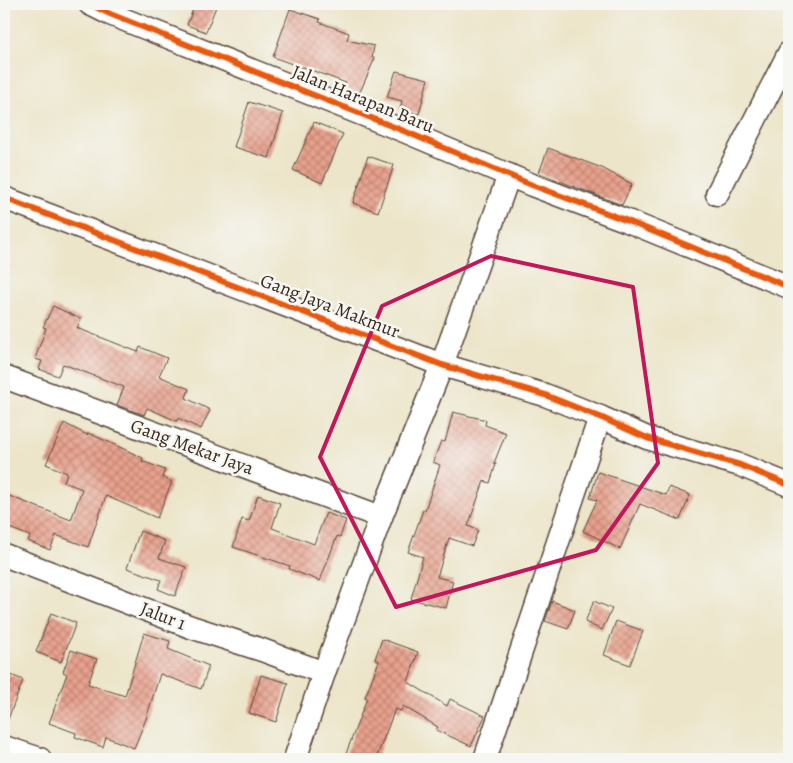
<svg xmlns="http://www.w3.org/2000/svg" width="793" height="763" font-family="Alegreya,serif">
	<style>
		.building { fill: url(#building-cross-hatch) }
		.lines { fill: none; stroke-linecap: round; stroke-linejoin: round }
		.minor-casing { stroke: #564638; stroke-width: 25 }
		.minor { stroke: #fff; stroke-width: 22 }
		.cycleway-casing { stroke: #f6f6f2; stroke-width: 9 }
		.cycleway { stroke: #e8590c; stroke-width: 6 }
		.marked { fill: none; stroke: #c2185b; stroke-width: 4; stroke-linejoin: round }
		.labels { text-anchor: middle; dominant-baseline: central; stroke-width: 5; stroke-linejoin: round; paint-order: stroke }
		.street-label { font-size: 19px; fill: #3b2a1e; stroke: #f6f6f2 }
	</style>
	<defs>
		<pattern id="building-cross-hatch" width="8" height="8" patternUnits="userSpaceOnUse" patternTransform="scale(1.25)"><rect width="8" height="8" fill="#e8a18d"/><path d="M0 0l8 8M0 8l8-8" fill="none" stroke="#bd8373"/></pattern>
	</defs>
	<rect width="100%" height="100%" fill="#f6f6f2"/>
	<filter id="ink" filterUnits="userSpaceOnUse"><feTurbulence type="fractalNoise" baseFrequency=".02" numOctaves="2"/><feDisplacementMap in="SourceGraphic" scale="10" xChannelSelector="R" yChannelSelector="G"/><feConvolveMatrix kernelMatrix="1 2 1 2 8 2 1 2 1" color-interpolation-filters="sRGB"/></filter>
	<filter id="wash" filterUnits="userSpaceOnUse"><feTurbulence type="fractalNoise" baseFrequency=".0096" numOctaves="4" result="noise"/><feDisplacementMap in="SourceGraphic" scale="20" xChannelSelector="R" yChannelSelector="G"/><feGaussianBlur stdDeviation="1.12" result="paint"/><feColorMatrix in="noise" values="0 0 0 0 0 0 0 0 0 0 0 0 0 0 0 0 0 1.4 0 .05"/><feComposite in="paint" operator="in"/></filter>
	<g filter="url(#wash)">
		<rect width="100%" height="100%" fill="#ece5c9"/>
		<g id="blocks">
			<g class="building">
				<polygon points="195,4 217,4 206,32 187,25"/>
				<polygon points="290,9 320,19 319,22 349,33 347,40 374,46 372,58 375,58 360,92 344,89 346,83 303,67 303,68 273,57"/>
				<polygon points="396,71 428,79 419,114 400,110 402,101 387,97"/>
				<polygon points="249,102 283,113 269,158 234,147"/>
				<polygon points="314,122 343,134 322,183 293,170"/>
				<polygon points="548,148 602,168 632,184 622,205 539,173"/>
				<polygon points="368,156 394,165 378,212 353,203"/>
				<polygon points="53,306 81,319 77,328 138,352 140,347 167,358 159,376 189,389 186,398 210,410 201,429 178,418 177,421 147,408 144,415 117,405 124,387 63,364 58,376 39,369 42,361 35,359 46,328 43,327"/>
				<polygon points="453,412 486,420 485,425 506,433 494,463 496,464 490,483 484,481 468,526 478,530 472,546 449,538 437,577 453,581 446,608 411,599 423,557 408,552 423,510 425,510 440,465 433,462 441,441 445,442"/>
				<polygon points="64,423 87,435 88,433 111,443 143,458 142,461 165,470 162,477 172,482 157,518 106,496 88,547 56,535 50,550 28,541 30,536 4,526 4,494 71,520 82,489 64,482 67,473 46,464"/>
				<polygon points="598,472 666,495 669,487 690,495 680,520 640,504 620,549 583,531 597,500 590,498"/>
				<polygon points="258,495 280,503 272,528 314,544 326,513 346,520 340,537 337,536 320,581 289,569 290,566 233,547 242,519 249,521"/>
				<polygon points="140,531 165,541 159,558 186,567 175,596 158,589 161,580 127,568"/>
				<polygon points="552,601 575,610 568,629 545,621"/>
				<polygon points="594,601 612,609 602,630 585,622"/>
				<polygon points="51,613 76,623 61,662 36,652"/>
				<polygon points="616,621 643,631 630,665 604,655"/>
				<polygon points="144,633 170,641 168,649 209,666 201,689 160,674 146,719 134,748 106,737 103,747 75,737 76,733 49,723 67,674 63,672 71,650 97,659 88,684 125,696"/>
				<polygon points="382,639 418,652 408,682 447,706 450,699 485,716 471,746 436,730 438,727 403,706 401,711 395,709 376,759 344,759 367,698 365,697 379,661 375,659"/>
				<polygon points="4,672 23,680 5,727 4,727"/>
				<polygon points="261,675 288,683 276,722 249,713"/>
			</g>
		</g>
	</g>
	<g filter="url(#ink)">
		<use href="#blocks" fill-opacity="0" stroke="#564638" stroke-width="1"/>
		<g class="lines">
			<defs>
				<g id="minor">
					<polyline points="90,4 110,14 404,131 532,185 625,220 789,287"/>
					<polyline points="717,194 789,53"/>
					<polyline points="4,198 442,365 545,395 600,417 647,438 740,465 789,485"/>
					<polyline points="4,377 381,517"/>
					<polyline points="4,555 191,627 262,650 324,673"/>
					<polyline points="4,747 40,759"/>
					<polyline points="295,759 324,673 381,517 442,365 509,175"/>
					<polyline points="485,759 600,417"/>
				</g>
			</defs>
			<use href="#minor" class="minor-casing"/>
			<use href="#minor" class="minor"/>
			<defs>
				<g id="cycleway">
					<polyline points="90,4 110,14 404,131 532,185 625,220 789,287"/>
					<polyline points="4,198 442,365 545,395 600,417 647,438 740,465 789,485"/>
				</g>
			</defs>
			<use href="#cycleway" class="cycleway-casing"/>
			<use href="#cycleway" class="cycleway"/>
		</g>
	</g>
	<path class="marked" d="M491,256L633,287L658,463L596,550L396,607L320,457L382,306Z"/>
	<g class="labels">
		<g class="street-label">
			<text transform="translate(363 99) rotate(22)">Jalan Harapan Baru</text>
			<text transform="translate(330 306) rotate(21)">Gang Jaya Makmur</text>
			<text transform="translate(192 447) rotate(20)">Gang Mekar Jaya</text>
			<text transform="translate(163 616) rotate(21)">Jalur 1</text>
		</g>
	</g>
	<rect width="793" height="763" fill="none" stroke="#f6f6f2" stroke-width="20"/>
</svg>
